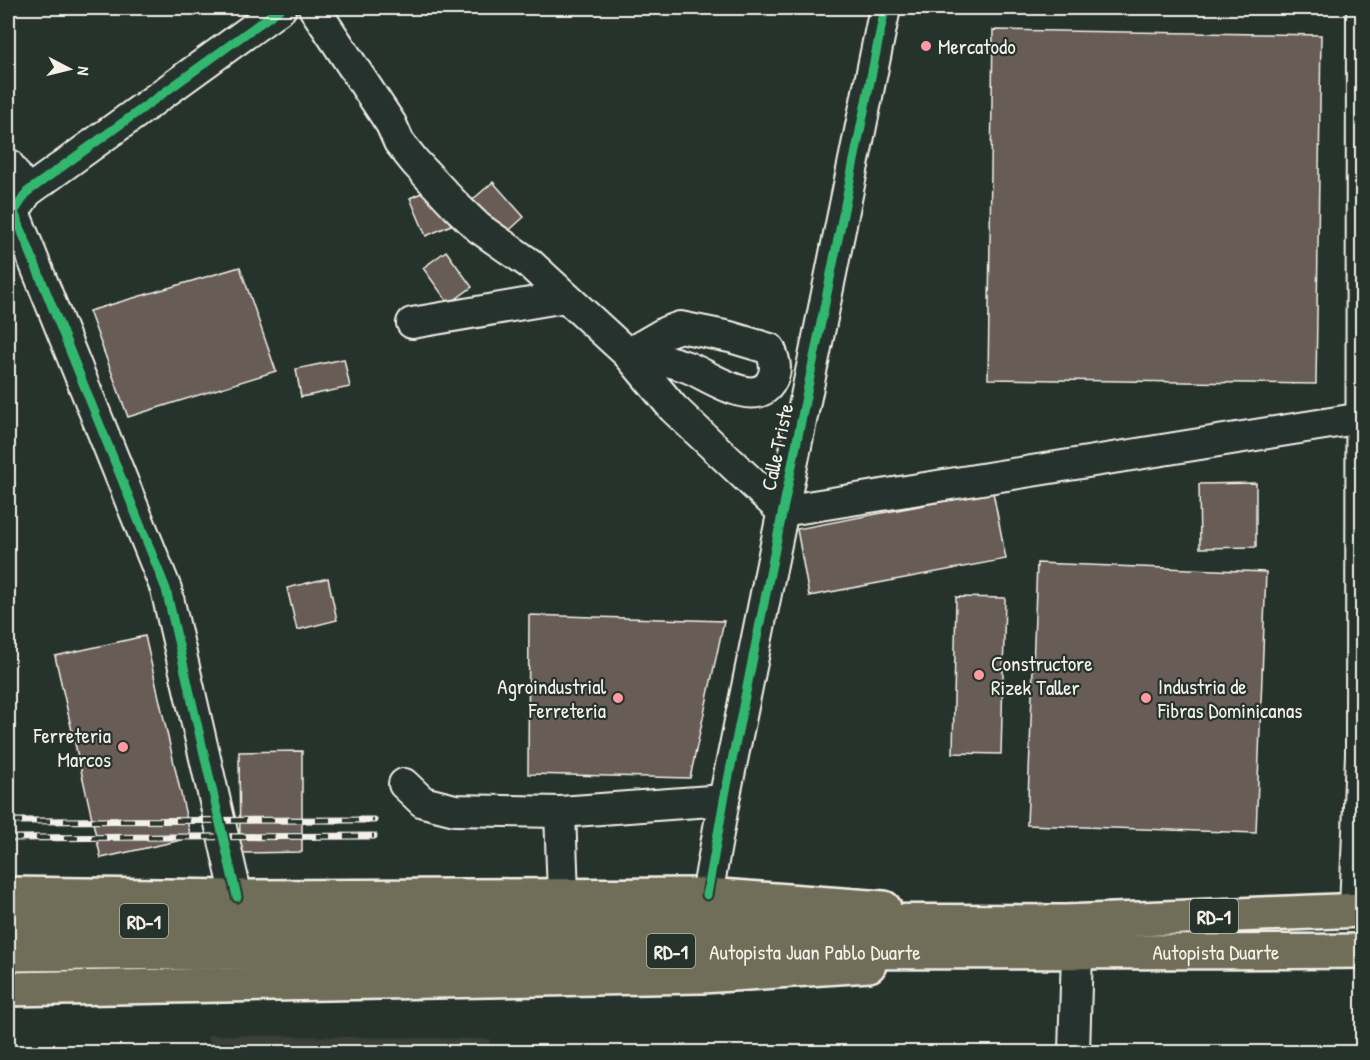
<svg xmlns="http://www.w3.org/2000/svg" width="1370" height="1060" font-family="'Patrick Hand',sans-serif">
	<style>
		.built { fill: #3a3f39 }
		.building { fill: #685c56; stroke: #f4f1e8; stroke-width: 1.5 }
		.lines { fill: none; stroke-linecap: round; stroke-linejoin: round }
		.minor-casing { stroke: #f4f1e8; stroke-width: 34 }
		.major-casing { stroke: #f4f1e8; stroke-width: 38 }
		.highway-casing { stroke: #f4f1e8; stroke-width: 38 }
		.minor { stroke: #26332d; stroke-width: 30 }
		.major { stroke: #706e59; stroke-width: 33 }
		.highway { stroke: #706e59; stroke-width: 33 }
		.rail-casing { stroke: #f4f1e8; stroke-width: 7 }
		.rail { stroke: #26332d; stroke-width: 4.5; stroke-dasharray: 14; stroke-linecap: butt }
		.cycleway-casing { stroke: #26332d; stroke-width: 13 }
		.cycleway { stroke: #33b770; stroke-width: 9 }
		.poi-dot { fill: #ff9aa2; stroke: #26332d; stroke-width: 2 }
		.labels { text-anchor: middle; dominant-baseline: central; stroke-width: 4.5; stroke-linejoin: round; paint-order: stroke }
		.shield { fill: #26332d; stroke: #b6b8b0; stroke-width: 1.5 }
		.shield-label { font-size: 20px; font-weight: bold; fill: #f4f1e8 }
		.poi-label { font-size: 21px; fill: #f4f1e8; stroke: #26332d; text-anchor: start }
		.street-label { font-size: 21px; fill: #f4f1e8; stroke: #26332d }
	</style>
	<rect width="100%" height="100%" fill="#26332d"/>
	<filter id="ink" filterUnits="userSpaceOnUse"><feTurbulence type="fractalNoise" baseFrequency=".0167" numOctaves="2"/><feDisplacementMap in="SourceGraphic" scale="12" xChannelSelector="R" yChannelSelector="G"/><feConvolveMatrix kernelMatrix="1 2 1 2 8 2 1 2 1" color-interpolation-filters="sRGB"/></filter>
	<g filter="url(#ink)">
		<polygon class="built" points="208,1035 490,1039 489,1052 213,1052"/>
		<g class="building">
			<polygon points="993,30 1321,35 1316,384 988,379"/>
			<polygon points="493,182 524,217 503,236 471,201"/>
			<polygon points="435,187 451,225 426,236 410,198"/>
			<polygon points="446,251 472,287 449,304 423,268"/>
			<polygon points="240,267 276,371 128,417 89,311"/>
			<polygon points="344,359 350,387 301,397 296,369"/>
			<polygon points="1256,483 1256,547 1200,548 1199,484"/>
			<polygon points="993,492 1006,559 809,596 797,529"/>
			<polygon points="1037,563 1266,572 1256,833 1027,825"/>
			<polygon points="328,578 337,620 297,630 287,588"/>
			<polygon points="956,597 1005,598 1001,754 953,753"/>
			<polygon points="529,615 724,621 690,778 528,774"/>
			<polygon points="145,636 191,838 101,858 55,656"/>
			<polygon points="302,751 302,852 240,853 239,752"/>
		</g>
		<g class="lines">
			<defs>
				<g id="minor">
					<polyline points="314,8 391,124 399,142 415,162 457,207 479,228 529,263 628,354 673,408 782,511 1362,418"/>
					<polyline points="8,164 27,192"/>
					<polyline points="412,323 565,297"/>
					<path d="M680,327L730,337L770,349C775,361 778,371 770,383C753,409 707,374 687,367C668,360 648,357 628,354L666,332Z"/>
					<polyline points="404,784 423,802 455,810 560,812 724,800"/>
					<polyline points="560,812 563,895"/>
					<polyline points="707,895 724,800 885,8"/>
					<polyline points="237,897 166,589 14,212 27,192 281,8"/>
					<polyline points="1355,910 1361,754 1362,8"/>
					<polyline points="1074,1052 1077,952"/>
				</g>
				<g id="major">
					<polyline points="8,894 237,897 707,895 884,908"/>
					<polyline points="8,989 702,976 869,965"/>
				</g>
				<g id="highway">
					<polyline points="8,922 496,920 1065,922 1362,910"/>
					<path id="s1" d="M8,954C459,948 911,954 1362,951"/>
				</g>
			</defs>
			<use href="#minor" class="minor-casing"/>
			<use href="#major" class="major-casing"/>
			<use href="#highway" class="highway-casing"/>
			<use href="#minor" class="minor"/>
			<use href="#major" class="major"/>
			<use href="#highway" class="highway"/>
			<defs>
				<g id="rail">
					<polyline points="8,821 374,820"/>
					<polyline points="8,838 374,836"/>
				</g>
			</defs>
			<use href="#rail" class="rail-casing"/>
			<use href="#rail" class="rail"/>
			<defs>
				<g id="cycleway">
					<polyline points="707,895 724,800 885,8"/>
					<polyline points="237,897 166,589 14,212 27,192 281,8"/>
				</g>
			</defs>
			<use href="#cycleway" class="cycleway-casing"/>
			<use href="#cycleway" class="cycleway"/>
		</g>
	</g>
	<g class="poi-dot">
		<circle cx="926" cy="46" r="6"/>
		<circle cx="979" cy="675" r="6"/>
		<circle cx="618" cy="698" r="6"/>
		<circle cx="1146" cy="698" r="6"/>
		<circle cx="123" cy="747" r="6"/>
	</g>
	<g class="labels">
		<g class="shield">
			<rect x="1190" y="899" width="48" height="34" rx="4.5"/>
			<rect x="120" y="904" width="48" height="34" rx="4.5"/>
			<rect x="647" y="934" width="48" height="34" rx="4.5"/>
		</g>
		<g class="shield-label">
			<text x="1214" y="916">RD-1</text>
			<text x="144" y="921">RD-1</text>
			<text x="671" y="951">RD-1</text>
		</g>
		<g class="poi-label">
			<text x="938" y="46">Mercatodo</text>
			<text x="991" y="663">Constructore<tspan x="991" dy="24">Rizek Taller</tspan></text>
			<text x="606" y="686" text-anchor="end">Agroindustrial<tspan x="606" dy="24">Ferreteria</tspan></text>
			<text x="1158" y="686">Industria de<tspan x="1158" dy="24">Fibras Dominicanas</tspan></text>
			<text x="111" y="735" text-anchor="end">Ferreteria<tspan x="111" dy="24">Marcos</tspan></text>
		</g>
		<g class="street-label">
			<text transform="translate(777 447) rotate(-78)">Calle Triste</text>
			<text stroke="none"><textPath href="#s1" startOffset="807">Autopista Juan Pablo Duarte</textPath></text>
			<text stroke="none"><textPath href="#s1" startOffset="1208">Autopista Duarte</textPath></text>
		</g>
	</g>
	<rect width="1370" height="1060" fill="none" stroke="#26332d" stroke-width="30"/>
	<rect x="15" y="15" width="1340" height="1030" fill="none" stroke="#f4f1e8" stroke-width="2" filter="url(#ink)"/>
	<g transform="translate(69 69) rotate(97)" stroke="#26332d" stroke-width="4.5" paint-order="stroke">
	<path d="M0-4.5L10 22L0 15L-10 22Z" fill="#f4f1e8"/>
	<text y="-9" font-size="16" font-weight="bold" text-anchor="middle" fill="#f4f1e8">N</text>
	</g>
</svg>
